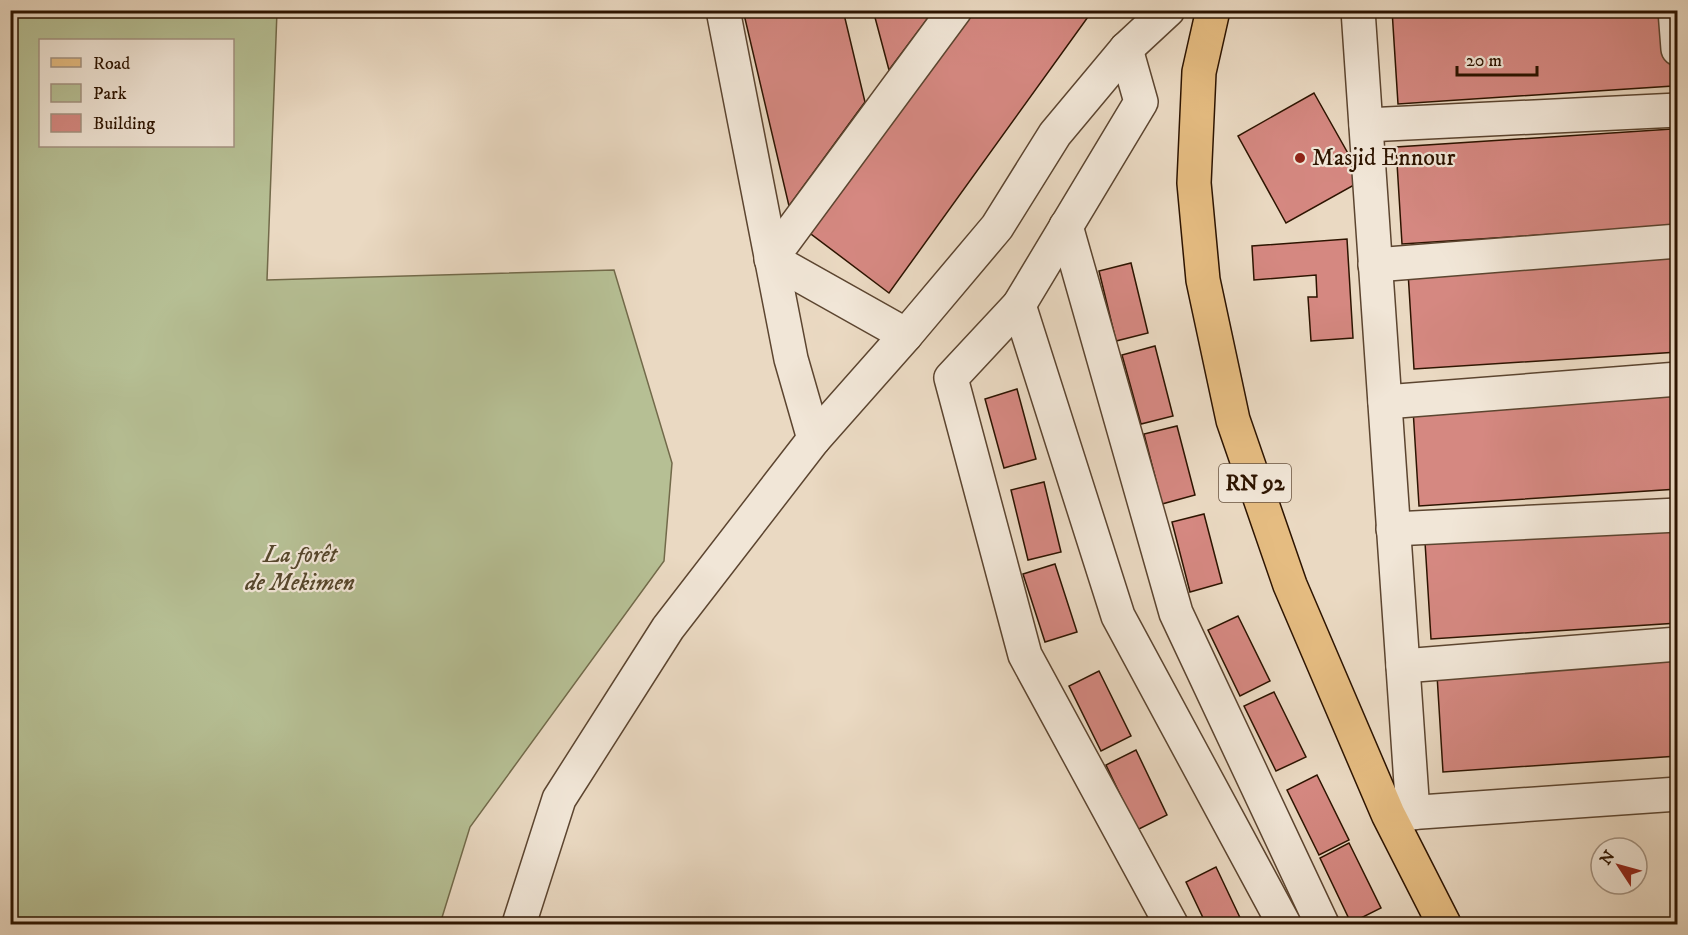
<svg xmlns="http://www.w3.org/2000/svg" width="1688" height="935" font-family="'IM FELL DW Pica',serif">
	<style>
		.green { fill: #b6bf94; stroke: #726a4a; stroke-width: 1.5; fill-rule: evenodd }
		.building { fill: #d58881; stroke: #2d1400; stroke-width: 1.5 }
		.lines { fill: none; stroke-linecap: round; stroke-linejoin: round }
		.minor-casing { stroke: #5c4530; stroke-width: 36 }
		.major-casing { stroke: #2d1400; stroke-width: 36 }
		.minor { stroke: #f1e6d7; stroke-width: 33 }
		.major { stroke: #e5bc81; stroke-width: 33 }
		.poi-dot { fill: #8f2418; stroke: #f1e6d7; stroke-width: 2 }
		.labels { text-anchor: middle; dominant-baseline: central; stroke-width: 4.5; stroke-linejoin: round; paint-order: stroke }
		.shield { fill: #f1e6d7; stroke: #685340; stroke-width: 1.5 }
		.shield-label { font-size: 22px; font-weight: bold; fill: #2d1400 }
		.poi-label { font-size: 24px; fill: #2d1400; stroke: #f1e6d7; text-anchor: start }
		.park-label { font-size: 24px; font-style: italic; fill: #56472c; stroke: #f1e6d7 }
	</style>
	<rect width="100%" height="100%" fill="#ead9c2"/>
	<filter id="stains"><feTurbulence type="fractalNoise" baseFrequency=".00333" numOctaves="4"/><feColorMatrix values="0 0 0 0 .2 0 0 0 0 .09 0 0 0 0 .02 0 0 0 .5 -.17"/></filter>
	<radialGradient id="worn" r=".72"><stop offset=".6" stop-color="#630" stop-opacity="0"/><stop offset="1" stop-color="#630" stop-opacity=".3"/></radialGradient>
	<path class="green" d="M10,11H277L267,280L614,270L672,463L664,561L470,827L440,924H11ZM40,40H232V146H40Z"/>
	<g class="building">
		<polygon points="743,10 843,10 865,102 789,206"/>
		<polygon points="873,10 934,10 889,70"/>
		<polygon points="969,10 1093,10 889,293 807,231"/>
		<polygon points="1392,10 1669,10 1673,86 1398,104"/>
		<polygon points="1314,93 1363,180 1286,223 1238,136"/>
		<polygon points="1672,129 1678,226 1402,244 1396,147"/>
		<polygon points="1347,239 1353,338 1311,341 1308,297 1317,297 1316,275 1254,280 1252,246"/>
		<polygon points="1678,255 1678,352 1414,369 1408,272"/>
		<polygon points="1131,263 1148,333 1116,341 1099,271"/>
		<polygon points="1155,346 1173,416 1141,424 1122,355"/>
		<polygon points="1017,389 1036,459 1004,468 985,399"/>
		<polygon points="1678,392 1678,489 1419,506 1413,409"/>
		<polygon points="1177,426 1195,495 1162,504 1144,434"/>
		<polygon points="1044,482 1061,552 1028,560 1011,490"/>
		<polygon points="1204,514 1222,583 1190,592 1172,522"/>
		<polygon points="1678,526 1678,623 1431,639 1425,542"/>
		<polygon points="1055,564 1077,632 1045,642 1023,574"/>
		<polygon points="1238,616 1270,681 1240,696 1208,630"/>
		<polygon points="1678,659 1678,756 1443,772 1437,675"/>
		<polygon points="1099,671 1131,736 1101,751 1069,686"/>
		<polygon points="1274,692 1306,757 1276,771 1244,706"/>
		<polygon points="1136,750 1167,815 1137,830 1106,765"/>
		<polygon points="1317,775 1349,840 1319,855 1287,790"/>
		<polygon points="1349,843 1381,908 1351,923 1320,858"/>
		<polygon points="1216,867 1243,924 1206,924 1186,882"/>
	</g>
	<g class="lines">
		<defs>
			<g id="minor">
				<polyline points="723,10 791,359 814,439"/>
				<polyline points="1358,10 1413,813"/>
				<polyline points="1675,10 1678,49"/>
				<polyline points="1126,49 1141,102 1019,305 951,378 1025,655 1171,924"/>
				<polyline points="1366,125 1678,110"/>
				<polyline points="1066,226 1176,613 1322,924"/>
				<polyline points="1375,265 1678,241"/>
				<polyline points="1019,305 1118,616 1284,924"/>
				<polyline points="906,335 771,259 955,10"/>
				<polyline points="1385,402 1678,379"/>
				<polyline points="1393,529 1678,515"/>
				<polyline points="1403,666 1678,644"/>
				<polyline points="1392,814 1678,794"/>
				<polyline points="519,924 559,799 668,628 814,439 906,335 997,227 1055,134 1126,49 1168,10"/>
			</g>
			<polyline id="major" points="1213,10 1199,72 1194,183 1203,280 1233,420 1290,585 1388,814 1444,924"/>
		</defs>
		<use href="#minor" class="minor-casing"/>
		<use href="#major" class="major-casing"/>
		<use href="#minor" class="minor"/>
		<use href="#major" class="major"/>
	</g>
	<circle class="poi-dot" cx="1300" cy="158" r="6"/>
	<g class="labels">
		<rect class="shield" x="1219" y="464" width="72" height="38" rx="4.5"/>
		<g class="shield-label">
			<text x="1255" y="483">RN 92</text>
		</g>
		<g class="poi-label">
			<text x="1312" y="158">Masjid Ennour</text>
		</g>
		<g class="park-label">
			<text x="300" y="555">La forêt<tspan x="300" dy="28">de Mekimen</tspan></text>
		</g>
	</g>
	<rect width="1688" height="935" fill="none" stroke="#ead9c2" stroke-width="36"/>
	<rect x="12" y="12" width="1664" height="911" fill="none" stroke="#2d1400" stroke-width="3"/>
	<rect x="18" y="18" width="1652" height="899" fill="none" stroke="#2d1400" stroke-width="1.5"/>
	<rect x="39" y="39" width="195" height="108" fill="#f1e6d7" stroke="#a39281" stroke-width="1.5"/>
	<rect x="51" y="58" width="30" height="9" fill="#e5bc81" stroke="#a39281" stroke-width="1.5"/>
	<text x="93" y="69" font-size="18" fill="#2d1400">Road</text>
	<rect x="51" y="84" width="30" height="18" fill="#b6bf94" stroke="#a39281" stroke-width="1.5"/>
	<text x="93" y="99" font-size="18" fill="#2d1400">Park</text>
	<rect x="51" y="114" width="30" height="18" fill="#d58881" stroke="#a39281" stroke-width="1.5"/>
	<text x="93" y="129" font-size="18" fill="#2d1400">Building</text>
	<g transform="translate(1619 866) rotate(306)"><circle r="28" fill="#f1e6d7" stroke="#a39281" stroke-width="1.5"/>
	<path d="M0-4.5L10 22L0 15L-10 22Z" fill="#8f2418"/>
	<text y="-9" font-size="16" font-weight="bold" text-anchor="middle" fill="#2d1400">N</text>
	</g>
	<path d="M1457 66v9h80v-9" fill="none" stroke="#2d1400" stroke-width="3"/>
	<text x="1466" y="66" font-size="18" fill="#2d1400" stroke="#f1e6d7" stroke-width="4.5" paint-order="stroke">20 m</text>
	<rect width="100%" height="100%" filter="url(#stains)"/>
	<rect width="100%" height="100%" fill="url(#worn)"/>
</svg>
